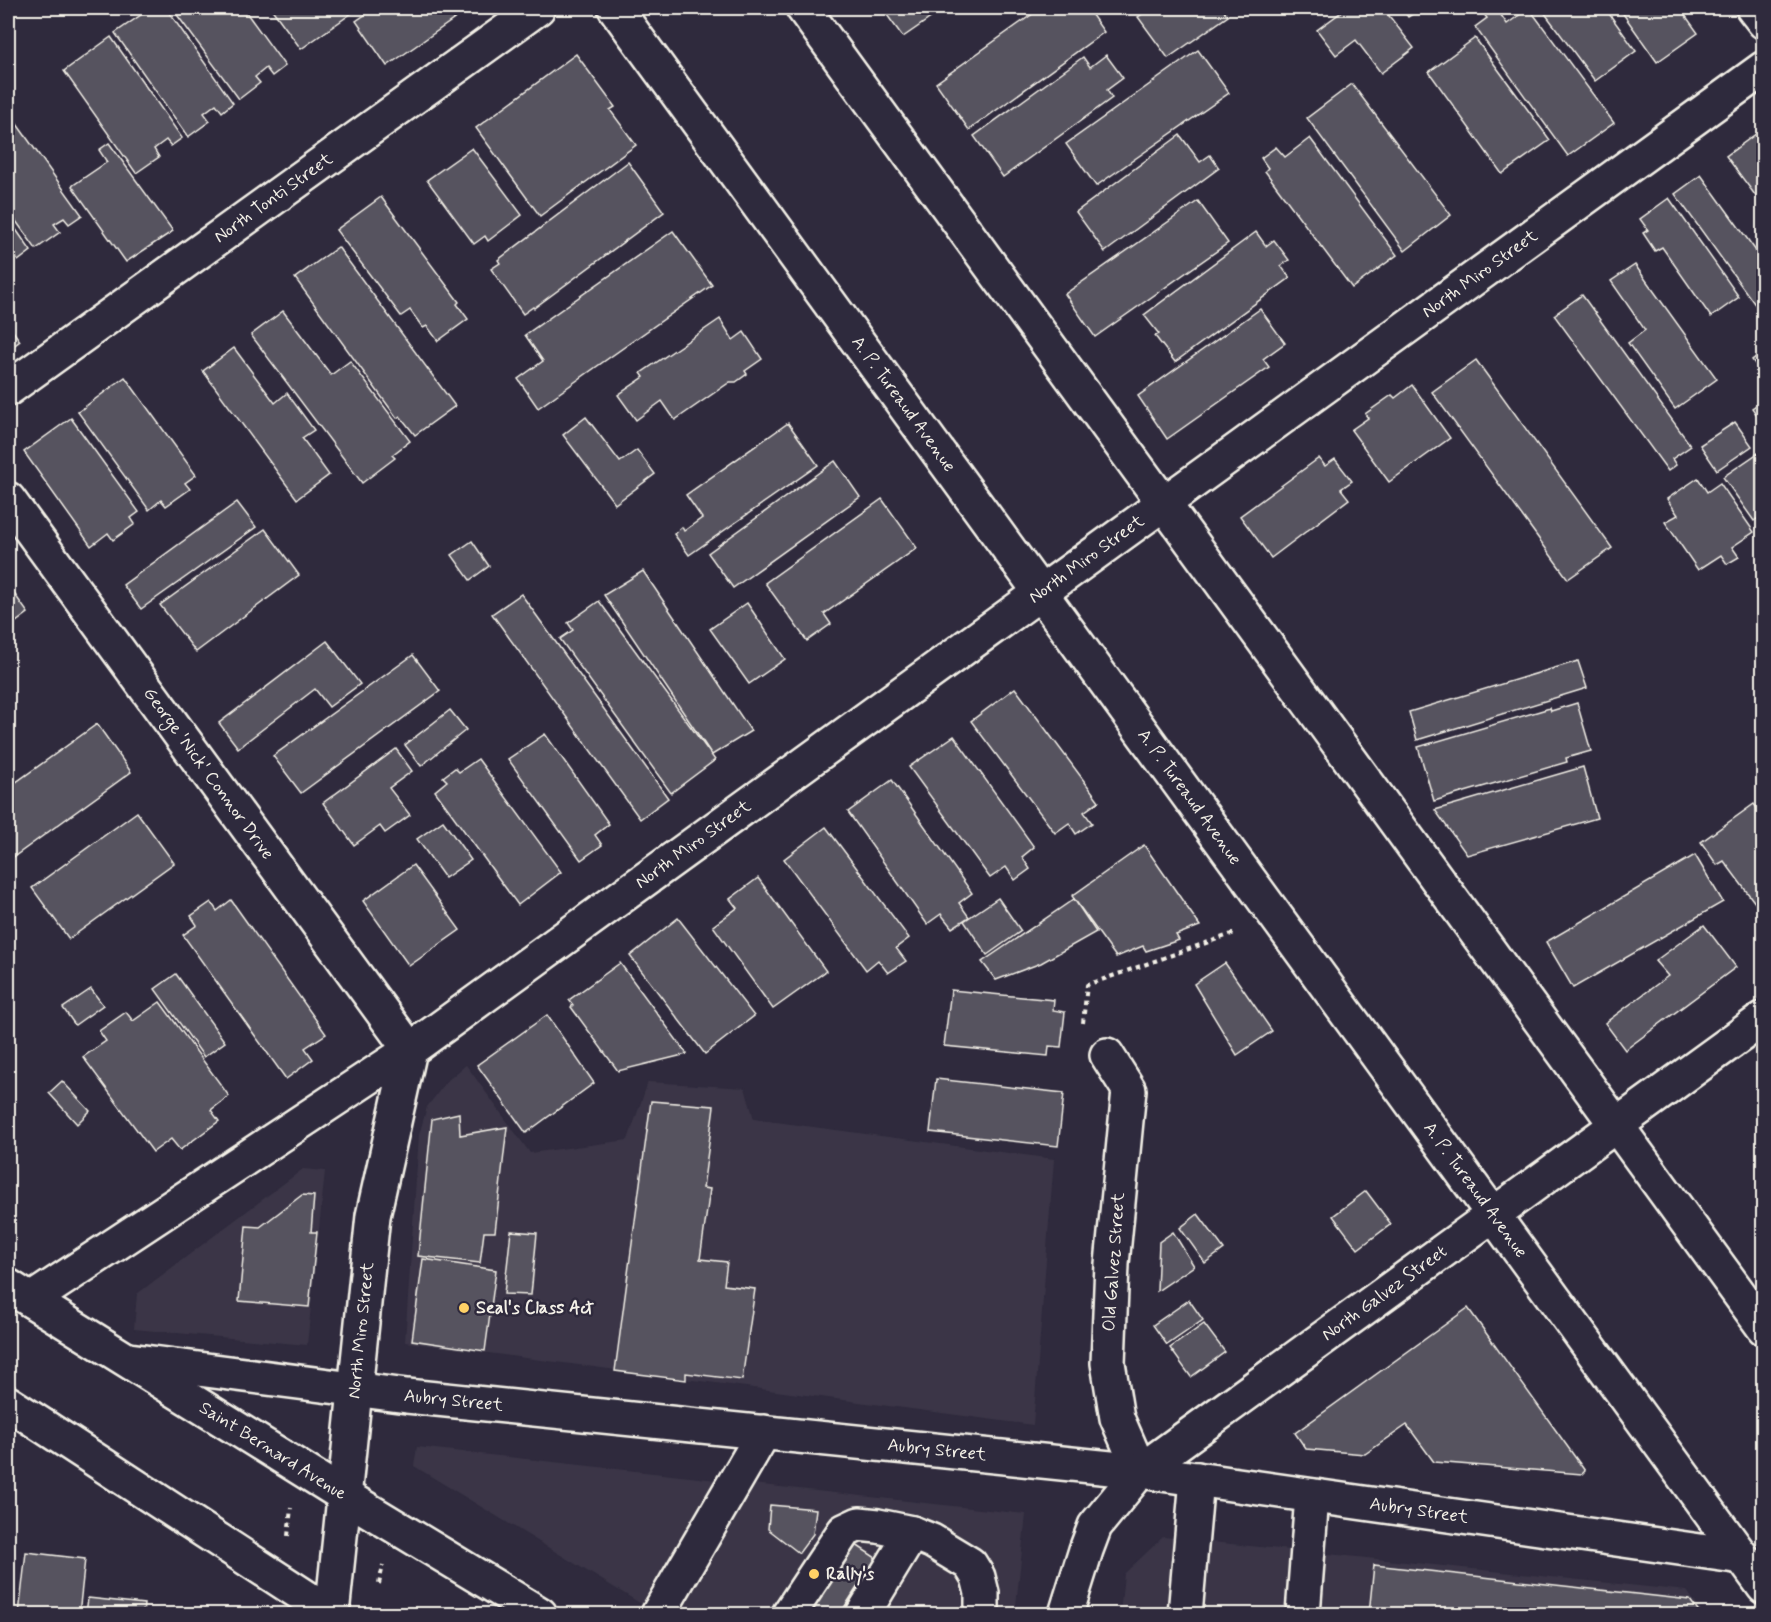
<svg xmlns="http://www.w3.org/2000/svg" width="1771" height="1622" font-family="Mynerve,sans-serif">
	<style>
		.built { fill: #3b3647 }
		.building { fill: #56525f; stroke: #f4f1e8; stroke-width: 1.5 }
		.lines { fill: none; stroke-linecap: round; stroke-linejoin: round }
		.minor-casing { stroke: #f4f1e8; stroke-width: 38 }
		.path { stroke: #f4f1e8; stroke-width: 4; stroke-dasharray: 4.5 4.5; stroke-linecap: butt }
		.minor { stroke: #2f2a3d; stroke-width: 33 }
		.poi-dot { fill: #ffd166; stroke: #2f2a3d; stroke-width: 2 }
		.labels { text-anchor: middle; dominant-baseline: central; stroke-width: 5; stroke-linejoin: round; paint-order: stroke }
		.street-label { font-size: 18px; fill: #f4f1e8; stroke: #2f2a3d }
		.poi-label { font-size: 18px; font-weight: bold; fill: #f4f1e8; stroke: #2f2a3d; text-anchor: start }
	</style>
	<rect width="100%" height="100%" fill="#2f2a3d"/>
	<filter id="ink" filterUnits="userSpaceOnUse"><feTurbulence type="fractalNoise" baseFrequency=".0167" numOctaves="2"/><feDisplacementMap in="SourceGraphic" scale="12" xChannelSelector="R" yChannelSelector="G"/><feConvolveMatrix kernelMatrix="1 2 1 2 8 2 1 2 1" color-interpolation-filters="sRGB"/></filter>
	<g filter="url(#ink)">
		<g class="built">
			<polygon points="466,1065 530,1153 628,1140 648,1082 745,1088 754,1119 1054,1159 1033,1425 405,1342 419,1135 427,1107 447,1081"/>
			<polygon points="303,1169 325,1171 307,1345 134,1329 137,1294"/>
			<polygon points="417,1447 1026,1514 1015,1614 658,1614 414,1466"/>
			<polygon points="1163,1537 1687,1591 1703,1614 1120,1614 1124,1574"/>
		</g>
		<g class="building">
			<polygon points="151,8 166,8 233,103 222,112 216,104 204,113 210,121 188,137 115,33"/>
			<polygon points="172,8 243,8 285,66 272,76 266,68 255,77 260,83 239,99"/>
			<polygon points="271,8 359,8 301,49"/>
			<polygon points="375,8 470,8 387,66 356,21"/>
			<polygon points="882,8 945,8 903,37"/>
			<polygon points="1041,8 1087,8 1104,32 969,130 936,83"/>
			<polygon points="1151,8 1222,8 1228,16 1168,58 1138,17"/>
			<polygon points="1347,8 1383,8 1414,48 1381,73 1356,40 1336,55 1317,30"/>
			<polygon points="1402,8 1422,8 1408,17"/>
			<polygon points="1479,8 1505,8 1499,12 1507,24 1529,8 1614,123 1568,156 1475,27 1487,18"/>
			<polygon points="1541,8 1605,8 1636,51 1595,81"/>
			<polygon points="1619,8 1680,8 1698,33 1657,62"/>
			<polygon points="111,37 182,138 171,146 166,140 154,149 159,157 136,173 64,71"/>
			<polygon points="1475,38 1550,140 1502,174 1429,72"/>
			<polygon points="1198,50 1229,93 1096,186 1066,144"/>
			<polygon points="576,54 615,107 610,110 636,145 540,216 476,128"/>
			<polygon points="1106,55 1123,78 1107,90 1112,98 1003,177 974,136 1083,57 1090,67"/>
			<polygon points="1352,84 1451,215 1405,251 1307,118"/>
			<polygon points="9,113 82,215 69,224 64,218 54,224 60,232 36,249 8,210 8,114"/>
			<polygon points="1764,128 1764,207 1726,156"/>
			<polygon points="1180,135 1200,162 1210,155 1219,168 1105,252 1076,212"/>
			<polygon points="1310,138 1397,255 1352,288 1265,171 1268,168 1261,158 1276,147 1285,157"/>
			<polygon points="109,143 173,231 126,262 72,186 107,162 99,150"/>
			<polygon points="472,148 522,215 488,241 485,236 474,244 427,180"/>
			<polygon points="628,162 664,212 534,308 533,307 523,314 491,269 500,263 498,260"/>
			<polygon points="1701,175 1764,262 1764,317 1675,194"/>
			<polygon points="381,197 459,302 457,304 468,319 438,341 427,326 423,328 410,310 401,316 336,230"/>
			<polygon points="1669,198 1739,297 1711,317 1662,247 1655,251 1643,233 1648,230 1640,219"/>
			<polygon points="1198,201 1228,243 1095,337 1065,294"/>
			<polygon points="8,218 31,251 18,261 13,254 8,258"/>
			<polygon points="673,231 712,285 538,408 518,379 543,361 525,335"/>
			<polygon points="1256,232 1266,246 1274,240 1289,260 1281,266 1290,278 1175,362 1155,336 1159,334 1144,315"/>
			<polygon points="338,247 455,406 415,435 400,416 397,418 295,278"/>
			<polygon points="1635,265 1717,379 1675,409 1628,343 1645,330 1611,281"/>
			<polygon points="1582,295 1691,446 1672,459 1676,465 1668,471 1554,315"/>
			<polygon points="1260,309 1285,343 1263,359 1269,367 1167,439 1138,396"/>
			<polygon points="283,311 331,375 350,361 410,441 392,455 395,458 362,483 251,335"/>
			<polygon points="720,319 733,340 744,332 762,359 745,371 747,374 736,382 730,382 675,420 662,401 636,420 618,395 644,377 641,373"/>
			<polygon points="8,324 20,341 8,350"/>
			<polygon points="234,348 275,403 287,393 314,430 302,438 329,475 297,499 203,371"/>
			<polygon points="1764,351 1764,376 1752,360"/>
			<polygon points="1476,360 1612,548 1568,579 1432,392"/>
			<polygon points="125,377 196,475 185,483 190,489 166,506 161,500 149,510 78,412"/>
			<polygon points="1412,385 1450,438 1389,482 1351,430 1368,418 1365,414 1392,395 1395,398"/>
			<polygon points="1764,400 1764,425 1752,408"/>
			<polygon points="586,417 620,462 637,450 655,474 615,504 563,435"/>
			<polygon points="71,418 139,512 131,518 135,524 113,540 108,533 91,546 24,452"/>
			<polygon points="1735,422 1752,446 1717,470 1700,445"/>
			<polygon points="788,423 818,465 689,555 674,534 682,527 684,531 702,518 686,495"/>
			<polygon points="1764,449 1764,514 1754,521 1723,477"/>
			<polygon points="1319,458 1325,466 1335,459 1352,481 1341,489 1349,499 1271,558 1240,516"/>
			<polygon points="835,461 860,497 733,588 708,553"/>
			<polygon points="1698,478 1707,492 1720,483 1754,532 1732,547 1739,557 1727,564 1721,555 1698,570 1665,522 1678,515 1667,499"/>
			<polygon points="882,499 917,548 824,614 831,624 807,641 765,583"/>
			<polygon points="237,502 256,527 141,609 123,585"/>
			<polygon points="265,529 299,575 196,652 160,605"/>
			<polygon points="472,541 489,566 470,580 452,555"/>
			<polygon points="643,571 751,731 712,755 604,595"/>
			<polygon points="8,585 28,613 8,628"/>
			<polygon points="521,594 668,798 640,819 492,614"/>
			<polygon points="599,601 715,760 671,793 560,639 573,630 568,623"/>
			<polygon points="747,603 785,659 749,684 710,629"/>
			<polygon points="327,641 360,684 329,707 315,689 238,748 219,723"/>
			<polygon points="413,655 440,691 301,793 273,756"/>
			<polygon points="1578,661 1587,688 1417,740 1409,712"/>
			<polygon points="1015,688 1099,801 1084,812 1092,823 1076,834 1069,823 1055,833 971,721"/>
			<polygon points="1577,703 1591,751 1566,758 1567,762 1434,801 1418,747 1550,708 1551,711"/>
			<polygon points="450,710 466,730 421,766 405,745"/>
			<polygon points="97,724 131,772 8,861 8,788"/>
			<polygon points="545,734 609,824 595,835 602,845 581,860 508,759"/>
			<polygon points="954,736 1034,847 1022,857 1030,869 1015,880 1006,867 990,878 909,767"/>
			<polygon points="396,749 412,771 389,788 410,815 385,833 380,826 354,845 323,803"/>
			<polygon points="478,759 561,872 518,905 435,791 447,781 443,777 455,768 459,772"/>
			<polygon points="1583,767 1597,818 1467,855 1435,810"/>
			<polygon points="892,780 972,893 959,903 969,917 952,928 941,914 927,924 848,812"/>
			<polygon points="1754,804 1764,817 1764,915 1724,861 1717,865 1701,842"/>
			<polygon points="137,812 174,863 69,939 32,888"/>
			<polygon points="443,821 471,860 445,878 417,839"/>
			<polygon points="826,827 909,938 896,948 906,961 888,973 878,960 866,970 784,859"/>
			<polygon points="1144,845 1200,926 1176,935 1179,940 1146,951 1143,946 1116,957 1072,896"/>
			<polygon points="1695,855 1723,902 1573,988 1546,942"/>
			<polygon points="413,865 460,930 409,966 363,901"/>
			<polygon points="758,878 826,971 773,1009 713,926 737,908 730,899"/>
			<polygon points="998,898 1021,931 987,955 964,921"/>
			<polygon points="1074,899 1096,932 1041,963 996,980 982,962"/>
			<polygon points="231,900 326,1034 305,1048 313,1059 286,1079 183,935 197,925 191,916 211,902 217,911"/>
			<polygon points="678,918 754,1016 705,1054 630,956"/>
			<polygon points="1704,925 1736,967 1625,1050 1605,1023 1668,976 1655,961"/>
			<polygon points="620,963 687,1054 618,1071 571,1007 573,1005 569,1000"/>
			<polygon points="1225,963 1272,1031 1237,1055 1194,984"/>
			<polygon points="176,974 225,1042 204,1057 155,989"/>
			<polygon points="91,989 103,1005 75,1025 63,1008"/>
			<polygon points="951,990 1054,1000 1053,1010 1065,1012 1061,1047 1049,1046 1048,1056 944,1046"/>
			<polygon points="160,1002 229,1096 211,1110 219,1121 180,1150 171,1139 153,1152 83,1057 106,1041 99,1031 126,1012 133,1021"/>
			<polygon points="547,1015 594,1083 526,1133 477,1065"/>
			<polygon points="936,1079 1064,1093 1058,1146 930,1132"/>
			<polygon points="62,1081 90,1111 77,1124 49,1093"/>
			<polygon points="651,1101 714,1106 703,1188 710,1189 700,1259 727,1262 724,1285 755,1289 742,1380 686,1373 686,1380 615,1371"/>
			<polygon points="459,1113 460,1135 507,1127 495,1232 484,1232 480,1263 418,1256 432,1119"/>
			<polygon points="1366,1191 1391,1224 1358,1249 1333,1216"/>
			<polygon points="302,1195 314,1196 311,1232 317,1232 309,1307 239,1301 246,1226 260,1227"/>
			<polygon points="1198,1214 1224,1249 1205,1263 1180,1228"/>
			<polygon points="511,1231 537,1233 531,1295 504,1294"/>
			<polygon points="1173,1232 1194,1266 1157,1291 1159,1242"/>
			<polygon points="423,1259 496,1270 485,1351 412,1340"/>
			<polygon points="1189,1300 1203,1320 1167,1345 1153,1325"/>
			<polygon points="1468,1308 1585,1471 1582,1474 1434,1462 1407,1425 1365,1454 1306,1449 1295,1433"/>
			<polygon points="1204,1324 1225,1352 1191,1377 1170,1348"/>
			<polygon points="770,1505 816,1509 813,1534 799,1553 768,1529"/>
			<polygon points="853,1543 876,1558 840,1614 791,1614"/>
			<polygon points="26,1552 85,1559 79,1614 19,1614"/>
			<polygon points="1374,1565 1690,1600 1700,1614 1369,1614"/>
			<polygon points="88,1598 144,1604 143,1614 86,1614"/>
		</g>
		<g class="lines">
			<defs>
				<g id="minor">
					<path id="s1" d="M615,8L1764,1587"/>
					<polyline points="803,8 1764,1328"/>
					<polyline points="1753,8 1764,22"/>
					<path id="s2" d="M8,389L538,8"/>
					<path id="s3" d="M8,499L410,1050L31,1300"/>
					<polyline points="1107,1055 1129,1090 1112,1264 1108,1363 1117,1418 1140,1471"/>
					<path id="s4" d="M8,1286L345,1496L540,1614"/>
					<path id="s5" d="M129,1360L407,1396L1140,1471L1742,1557"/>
					<polyline points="8,1403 332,1614"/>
					<path id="s6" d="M332,1614L373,1216L410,1050L1764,68"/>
					<polyline points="658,1614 764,1432"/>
					<polyline points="789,1614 844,1531 859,1524 878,1526 912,1533 932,1541 970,1564 978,1577 982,1593 982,1614"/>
					<polyline points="863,1614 912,1533"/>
					<path id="s7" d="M1066,1614L1086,1550L1095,1526L1140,1471L1764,1018"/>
					<polyline points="1185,1614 1197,1479"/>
					<polyline points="1303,1614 1312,1496"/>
				</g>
			</defs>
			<use href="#minor" class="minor-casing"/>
			<g class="path">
				<polyline points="1083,1023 1087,985 1237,932"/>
				<polyline points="288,1536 291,1508"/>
				<polyline points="379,1584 383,1565"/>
			</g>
			<use href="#minor" class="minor"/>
		</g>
	</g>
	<g class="poi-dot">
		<circle cx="464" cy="1308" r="6"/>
		<circle cx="814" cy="1574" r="6"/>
	</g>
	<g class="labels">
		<g class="street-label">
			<text stroke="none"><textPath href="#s2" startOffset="327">North Tonti Street</textPath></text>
			<text stroke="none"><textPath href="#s6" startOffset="1892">North Miro Street</textPath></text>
			<text stroke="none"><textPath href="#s1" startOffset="490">A. P. Tureaud Avenue</textPath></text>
			<text stroke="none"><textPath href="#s6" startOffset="1406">North Miro Street</textPath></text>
			<text stroke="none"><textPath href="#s3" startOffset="340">George 'Nick' Connor Drive</textPath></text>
			<text stroke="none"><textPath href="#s1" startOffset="976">A. P. Tureaud Avenue</textPath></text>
			<text stroke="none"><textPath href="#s6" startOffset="920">North Miro Street</textPath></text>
			<text stroke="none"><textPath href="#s1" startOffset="1462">A. P. Tureaud Avenue</textPath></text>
			<text transform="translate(1114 1262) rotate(-86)">Old Galvez Street</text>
			<text stroke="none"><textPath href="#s7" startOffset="466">North Galvez Street</textPath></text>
			<text stroke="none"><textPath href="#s6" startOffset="285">North Miro Street</textPath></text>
			<text stroke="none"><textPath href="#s5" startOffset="327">Aubry Street</textPath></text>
			<text stroke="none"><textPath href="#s5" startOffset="813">Aubry Street</textPath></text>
			<text stroke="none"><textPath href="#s4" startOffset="312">Saint Bernard Avenue</textPath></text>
			<text stroke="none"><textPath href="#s5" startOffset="1299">Aubry Street</textPath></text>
		</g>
		<g class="poi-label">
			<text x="476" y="1308">Seal's Class Act</text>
			<text x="826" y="1574">Rally's</text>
		</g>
	</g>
	<rect width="1771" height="1622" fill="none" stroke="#2f2a3d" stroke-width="30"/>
	<rect x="15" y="15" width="1741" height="1592" fill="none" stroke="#f4f1e8" stroke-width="2" filter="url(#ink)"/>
</svg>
